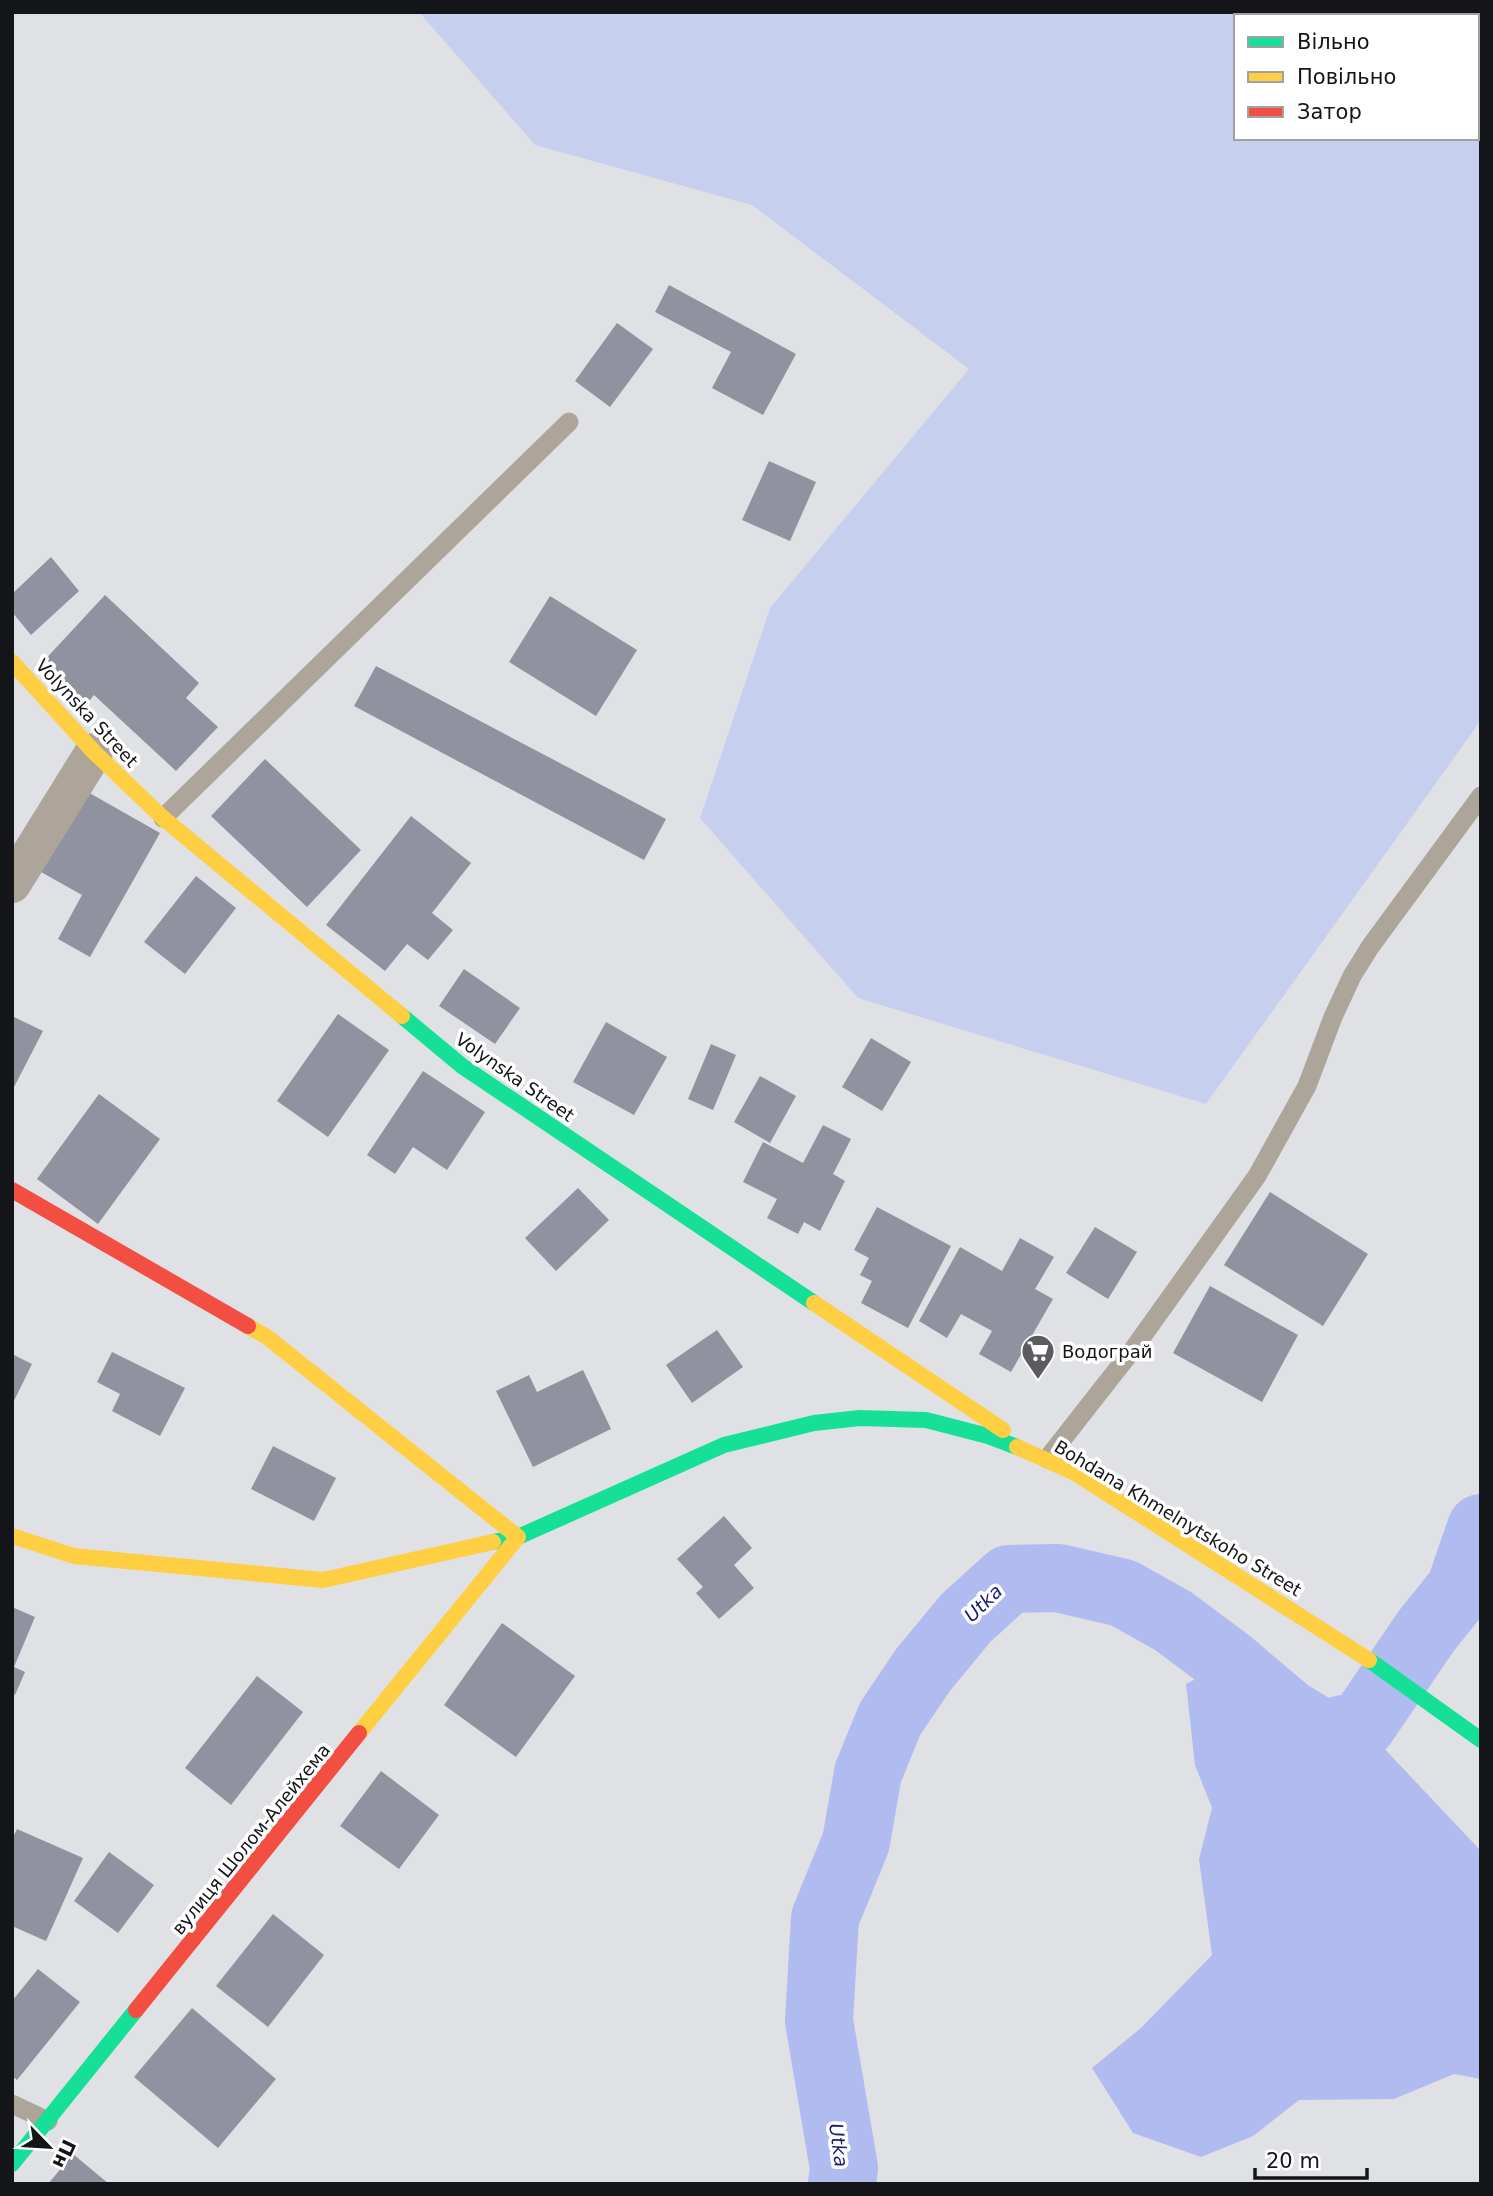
<svg xmlns="http://www.w3.org/2000/svg" width="1493" height="2196" font-family="'DejaVu Sans',sans-serif">
	<style>
		.green { fill: #c7cfee; fill-rule: evenodd }
		.water { fill: #b0bcf0 }
		.lines { fill: none; stroke-linecap: round; stroke-linejoin: round }
		.river { stroke: #b0bcf0; stroke-width: 68 }
		.building { fill: #9092a0 }
		.lane { stroke: #ada49a; stroke-width: 19 }
		.street { stroke: #ada49a; stroke-width: 38 }
		.fast { stroke: #16e098; stroke-width: 16 }
		.slow { stroke: #ffcf43; stroke-width: 16 }
		.jam { stroke: #f24e42; stroke-width: 16 }
		.labels { text-anchor: middle; dominant-baseline: central; stroke-width: 7; stroke-linejoin: round; paint-order: stroke }
		.street-label { font-size: 18px; fill: #141518; stroke: #fff }
		.poi-label { font-size: 18px; fill: #141518; stroke: #fff; text-anchor: start }
		.water-label { font-size: 19px; font-style: italic; fill: #1b1c6e; stroke: #fff }
	</style>
	<rect width="100%" height="100%" fill="#e0e1e5"/>
	<path class="green" d="M419,12H1481V720L1206,1104L858,998L700,818L770,608L969,369L752,205L535,145ZM1236,16H1477V138H1236Z"/>
	<polygon class="water" points="1247,1648 1362,1725 1481,1851 1481,2079 1454,2074 1394,2099 1299,2100 1253,2136 1201,2157 1133,2133 1092,2068 1141,2028 1212,1955 1199,1859 1212,1808 1195,1765 1186,1684 1228,1662"/>
	<g class="lines">
		<polyline class="river" points="842,2184 844,2168 819,2021 825,1918 856,1842 868,1773 890,1719 923,1670 966,1618 1009,1579 1058,1578 1123,1593 1173,1621 1228,1662 1288,1713 1323,1734 1362,1725 1427,1630 1460,1589 1481,1528"/>
	</g>
	<g class="building">
		<polygon points="669,285 796,354 763,415 712,388 731,352 655,312"/>
		<polygon points="617,323 653,349 610,407 575,381"/>
		<polygon points="769,461 816,482 790,541 742,520"/>
		<polygon points="51,557 79,591 31,635 12,612 12,594"/>
		<polygon points="105,595 199,683 186,698 218,727 176,771 94,695 85,706 40,665"/>
		<polygon points="550,596 637,650 596,716 509,662"/>
		<polygon points="376,666 666,819 644,860 354,706"/>
		<polygon points="265,759 361,850 307,907 211,816"/>
		<polygon points="86,791 160,833 90,957 58,939 82,895 41,872"/>
		<polygon points="411,816 471,863 432,913 453,930 428,960 407,944 385,971 326,925"/>
		<polygon points="196,876 236,908 185,974 144,942"/>
		<polygon points="464,969 520,1008 495,1044 439,1006"/>
		<polygon points="338,1014 389,1050 328,1137 277,1101"/>
		<polygon points="12,1016 43,1031 12,1091"/>
		<polygon points="606,1022 667,1057 634,1115 573,1082"/>
		<polygon points="871,1038 911,1062 882,1111 842,1087"/>
		<polygon points="711,1044 736,1055 713,1110 688,1099"/>
		<polygon points="423,1071 485,1112 447,1170 413,1147 395,1174 367,1155"/>
		<polygon points="760,1076 796,1096 770,1143 734,1122"/>
		<polygon points="99,1094 160,1139 98,1224 37,1179"/>
		<polygon points="823,1125 851,1139 833,1174 845,1181 820,1231 804,1222 798,1234 767,1218 777,1199 743,1182 763,1142 803,1163"/>
		<polygon points="578,1188 609,1220 556,1271 525,1238"/>
		<polygon points="1270,1192 1368,1254 1323,1326 1224,1265"/>
		<polygon points="877,1207 951,1246 908,1328 861,1303 872,1281 860,1275 869,1258 854,1250"/>
		<polygon points="1095,1227 1137,1252 1108,1299 1066,1273"/>
		<polygon points="1020,1238 1054,1257 1035,1289 1053,1299 1011,1372 979,1354 992,1331 961,1314 947,1338 919,1321 960,1247 1002,1271"/>
		<polygon points="1210,1286 1298,1335 1262,1402 1173,1353"/>
		<polygon points="717,1330 743,1367 692,1403 666,1365"/>
		<polygon points="112,1352 185,1388 160,1436 112,1411 120,1394 97,1382"/>
		<polygon points="12,1354 32,1364 12,1405"/>
		<polygon points="583,1370 611,1429 533,1467 496,1391 529,1375 537,1392"/>
		<polygon points="273,1446 336,1478 314,1521 251,1489"/>
		<polygon points="724,1516 752,1548 734,1565 754,1588 719,1619 696,1593 703,1587 677,1559"/>
		<polygon points="12,1607 35,1617 14,1667 25,1672 15,1695 12,1694"/>
		<polygon points="502,1623 575,1676 516,1757 444,1705"/>
		<polygon points="257,1676 303,1712 231,1805 185,1768"/>
		<polygon points="381,1771 439,1815 399,1869 340,1826"/>
		<polygon points="17,1829 83,1858 46,1941 12,1926 12,1839"/>
		<polygon points="109,1852 154,1885 118,1933 74,1901"/>
		<polygon points="273,1914 324,1955 268,2027 216,1986"/>
		<polygon points="38,1969 80,2002 17,2080 12,2076 12,2001"/>
		<polygon points="192,2008 276,2079 218,2148 134,2077"/>
		<polygon points="73,2154 109,2184 48,2184"/>
	</g>
	<g class="lines">
		<g class="lane">
			<polyline points="163,818 569,422"/>
			<polyline points="1047,1459 1134,1348 1257,1176 1307,1086 1333,1017 1352,976 1370,947 1481,796"/>
			<polyline points="12,2104 48,2121"/>
		</g>
		<polyline class="street" points="12,884 94,752"/>
		<g class="fast">
			<polyline points="402,1016 462,1066 814,1303"/>
			<polyline points="493,1542 518,1537 724,1445 814,1423 860,1418 926,1420 988,1436 1017,1447"/>
			<polyline points="1369,1660 1481,1740"/>
			<polyline points="12,2164 136,2010"/>
		</g>
		<g class="slow">
			<polyline points="12,662 94,752 163,818 402,1016"/>
			<polyline points="814,1303 1003,1430"/>
			<polyline points="248,1326 267,1337 518,1537 359,1733"/>
			<polyline points="1017,1447 1075,1473 1369,1660"/>
			<polyline points="12,1536 74,1556 323,1580 493,1542"/>
		</g>
		<g class="jam">
			<polyline points="12,1190 248,1326"/>
			<polyline points="136,2010 359,1733"/>
		</g>
	</g>
	<defs>
		<symbol id="supermarket-pin" viewBox="-11 -11 22 30"><path d="M0 17L-7.5 6A9.5 9.5 0 1 1 7.5 6Z" fill="#5b5c60" stroke="#fff"/><path d="M-6-5.5h2.5l.6 2H6L4.5 2H-2.5L-4.4-4H-6ZM-1.5 3.2a1.3 1.3 0 1 0 .1 0ZM3 3.2a1.3 1.3 0 1 0 .1 0Z" fill="#fff"/></symbol>
	</defs>
	<g fill-rule="evenodd">
		<use href="#supermarket-pin" x="1019" y="1332" width="38" height="52"/>
	</g>
	<g class="labels">
		<g class="street-label">
			<text transform="translate(87 713) rotate(47)">Volynska Street</text>
			<text transform="translate(515 1077) rotate(35)">Volynska Street</text>
			<text transform="translate(1178 1518) rotate(31)">Bohdana Khmelnytskoho Street</text>
			<text transform="translate(251 1839) rotate(-51)">вулиця Шолом-Алейхема</text>
		</g>
		<g class="poi-label">
			<text x="1062" y="1351">Водограй</text>
		</g>
		<g class="water-label">
			<text transform="translate(983 1603) rotate(-44)">Utka</text>
			<text transform="translate(839 2145) rotate(82)">Utka</text>
		</g>
	</g>
	<rect width="1493" height="2196" fill="none" stroke="#141518" stroke-width="28"/>
	<rect x="1234" y="14" width="245" height="126" fill="#ffffff" stroke="#a1a1a3" stroke-width="2"/>
	<rect x="1248" y="37" width="35" height="10" fill="#16e098" stroke="#a1a1a3" stroke-width="2"/>
	<text x="1297" y="49" font-size="21" fill="#141518">Вільно</text>
	<rect x="1248" y="72" width="35" height="10" fill="#ffcf43" stroke="#a1a1a3" stroke-width="2"/>
	<text x="1297" y="84" font-size="21" fill="#141518">Повільно</text>
	<rect x="1248" y="107" width="35" height="10" fill="#f24e42" stroke="#a1a1a3" stroke-width="2"/>
	<text x="1297" y="119" font-size="21" fill="#141518">Затор</text>
	<g transform="translate(49 2147) rotate(115)" stroke="#ffffff" stroke-width="5" paint-order="stroke">
	<path d="M0-5L12 26L0 18L-12 26Z" fill="#141518"/>
	<text y="-10" font-size="19" font-weight="bold" text-anchor="middle" fill="#141518">Пн</text>
	</g>
	<path d="M1255 2168v10h112v-10" fill="none" stroke="#141518" stroke-width="3.5"/>
	<text x="1266" y="2168" font-size="21" fill="#141518" stroke="#ffffff" stroke-width="5" paint-order="stroke">20 m</text>
</svg>
